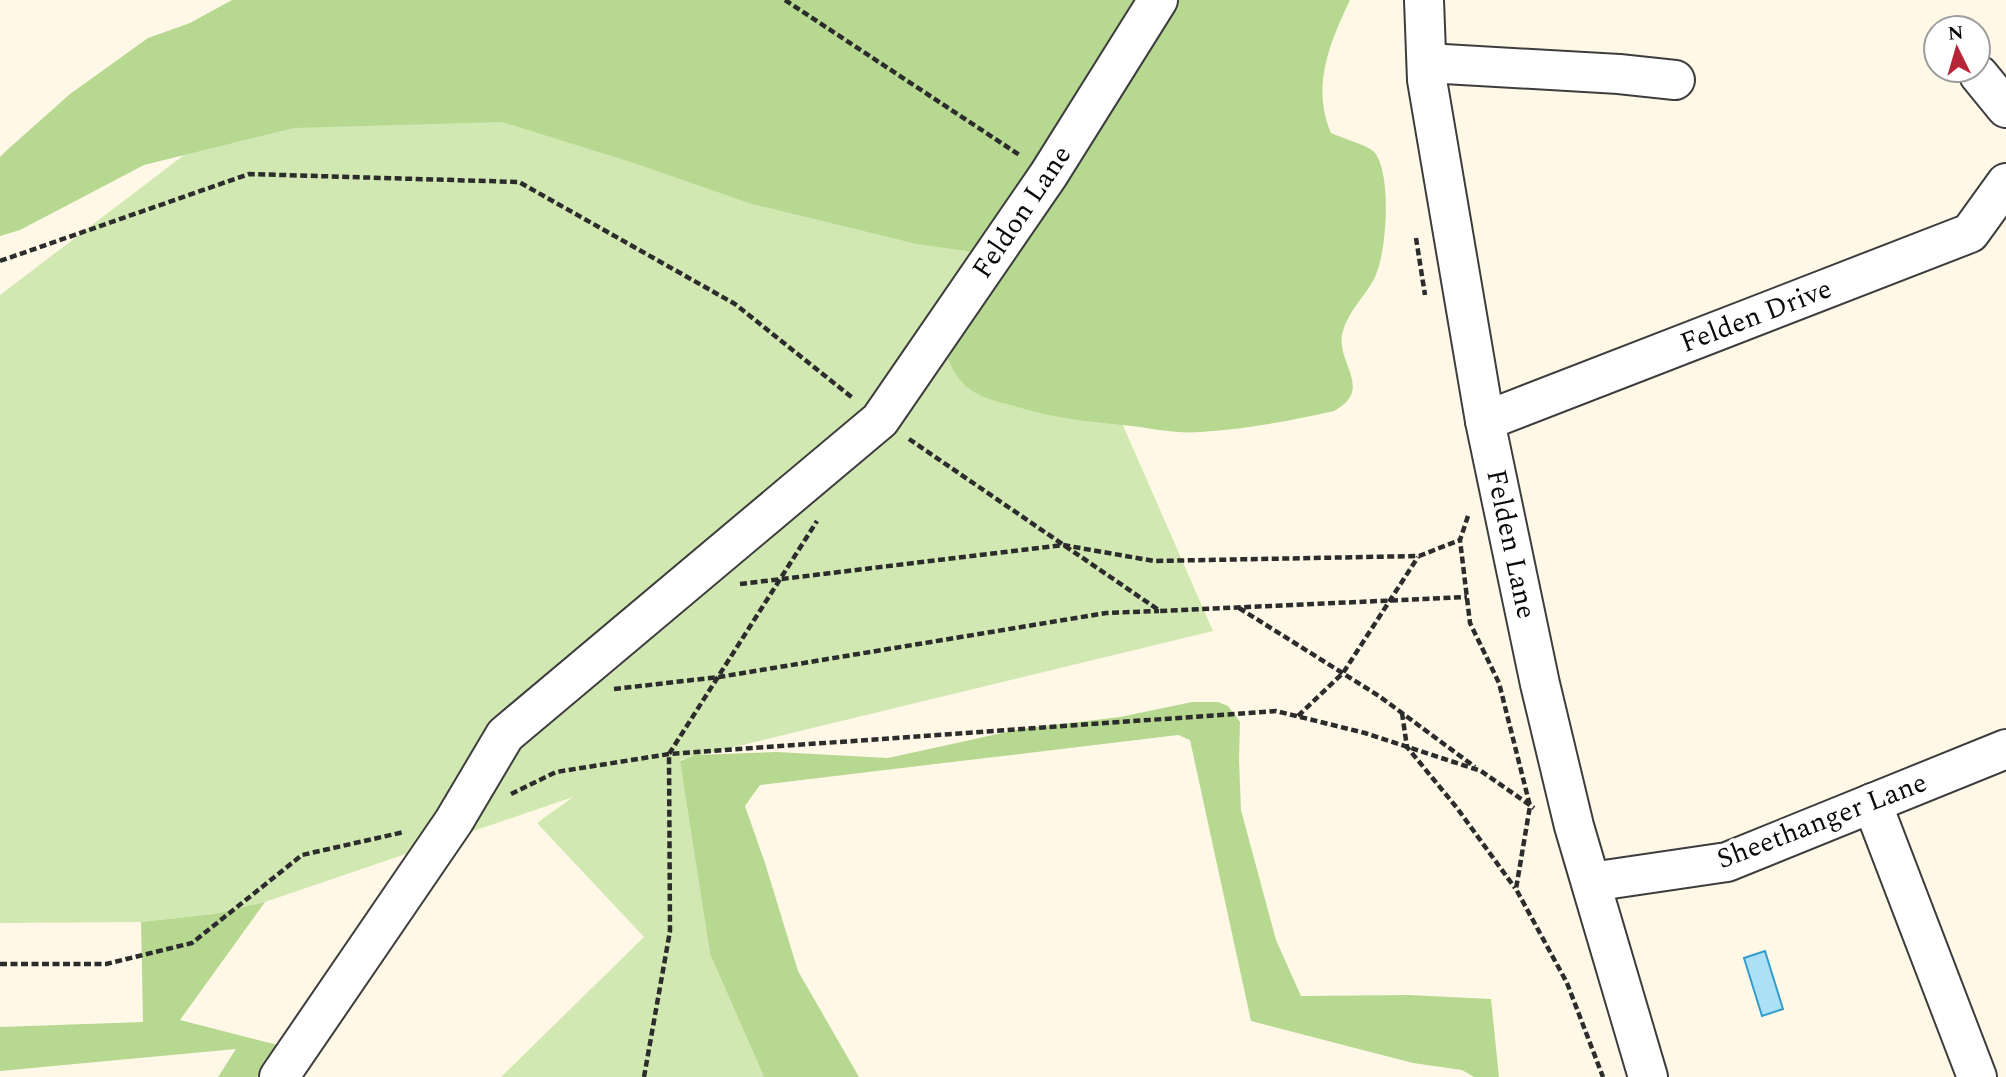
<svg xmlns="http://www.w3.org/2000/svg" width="2006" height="1077" font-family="Spectral,serif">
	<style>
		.green { fill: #d2e8b2 }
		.forest { fill: #b7d891 }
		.water { fill: #ace0f6; stroke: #349ccc; stroke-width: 2 }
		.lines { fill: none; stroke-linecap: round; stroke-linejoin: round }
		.minor-casing { stroke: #3d3d3d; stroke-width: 42 }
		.path { stroke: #2c2c2c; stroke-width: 4.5; stroke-dasharray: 7 3.5; stroke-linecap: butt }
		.minor { stroke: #fff; stroke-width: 38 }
		.labels { text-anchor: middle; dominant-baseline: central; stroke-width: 7; stroke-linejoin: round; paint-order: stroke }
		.street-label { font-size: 28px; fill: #0a0a0a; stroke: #fff }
	</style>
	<rect width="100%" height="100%" fill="#fff8e7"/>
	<polygon class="green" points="388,0 937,0 1213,631 680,760 710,954 764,1077 501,1077 644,937 537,823 573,797 265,902 214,914 141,922 0,923 0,295"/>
	<g class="forest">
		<polygon points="232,0 1153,0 987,254 917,244 749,203 634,163 502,122 294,128 144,165 20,230 0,236 0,157 6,151 70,94 148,38 190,23"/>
		<path d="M1171,0H1350C1330,42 1311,87 1331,133C1341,138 1369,145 1375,153C1392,175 1387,255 1374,279C1364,298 1347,312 1342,335C1337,364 1374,389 1334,411C1290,421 1246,429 1201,432C1178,434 1155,429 1132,426C1095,422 1058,419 1021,408C1005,403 985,400 971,390C956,380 949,362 943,346Z"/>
		<polygon points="1192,702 1218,702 1228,706 1240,722 1239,760 1241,810 1276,940 1301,996 1409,995 1491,999 1499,1077 1474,1077 1462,1070 1413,1063 1251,1021 1190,740 1178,735 760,785 745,806 765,863 798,971 859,1077 764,1077 710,954 680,761 696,755 776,752 888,758 1020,729 1120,717"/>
		<polygon points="265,902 180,1020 278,1045 257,1077 218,1077 236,1049 0,1071 0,1027 143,1022 141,922 214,914"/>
	</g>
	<polygon class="water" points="1765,951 1783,1009 1762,1016 1744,958"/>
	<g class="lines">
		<defs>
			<g id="minor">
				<polyline points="1424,0 1427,80 1485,421 1540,684 1574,826 1648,1077"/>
				<polyline points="1427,63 1619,74 1675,80"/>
				<polyline points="1979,75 2006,108"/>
				<polyline points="1485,421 1970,233 2006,183"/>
				<polyline points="1872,803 1977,1077"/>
				<polyline points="1591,882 1727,862 2006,749"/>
				<polyline points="279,1077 454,821 505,735 880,420 1049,174 1158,0"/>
			</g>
		</defs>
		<use href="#minor" class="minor-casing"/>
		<g class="path">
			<polyline points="785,0 1021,156"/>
			<polyline points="1416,238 1425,295"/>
			<polyline points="0,261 249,174 519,182 735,304 854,399"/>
			<polyline points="909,439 1160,611 1467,597"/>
			<polyline points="1468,516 1460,540 1470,623 1499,683 1530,806 1516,889 1567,983 1603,1077"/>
			<polyline points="740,584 1063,545 1154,561 1419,556 1460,540"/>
			<polyline points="1239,608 1379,696 1475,767"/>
			<polyline points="614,689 719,677 1106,613 1159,611"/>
			<polyline points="1402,713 1407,747 1457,808 1515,888"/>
			<polyline points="1298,716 1343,673 1418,557"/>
			<polyline points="511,794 556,772 669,754 1276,711 1365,733 1481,771 1534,808"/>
			<polyline points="0,964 106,964 192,943 302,855 404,832"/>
			<polyline points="644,1077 670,931 669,754 817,521"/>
		</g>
		<use href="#minor" class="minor"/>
	</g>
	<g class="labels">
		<g class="street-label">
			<text transform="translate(1022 212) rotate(-56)">Feldon Lane</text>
			<text transform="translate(1756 316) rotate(-21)">Felden Drive</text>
			<text transform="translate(1511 544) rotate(78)">Felden Lane</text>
			<text transform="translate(1822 821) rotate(-21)">Sheethanger Lane</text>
		</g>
	</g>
	<g transform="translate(1957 49) rotate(355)"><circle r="33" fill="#ffffff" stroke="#9d9d9d" stroke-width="2"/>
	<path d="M0-5L12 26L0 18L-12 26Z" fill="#b82437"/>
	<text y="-10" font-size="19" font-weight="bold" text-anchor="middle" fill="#0a0a0a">N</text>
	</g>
</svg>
